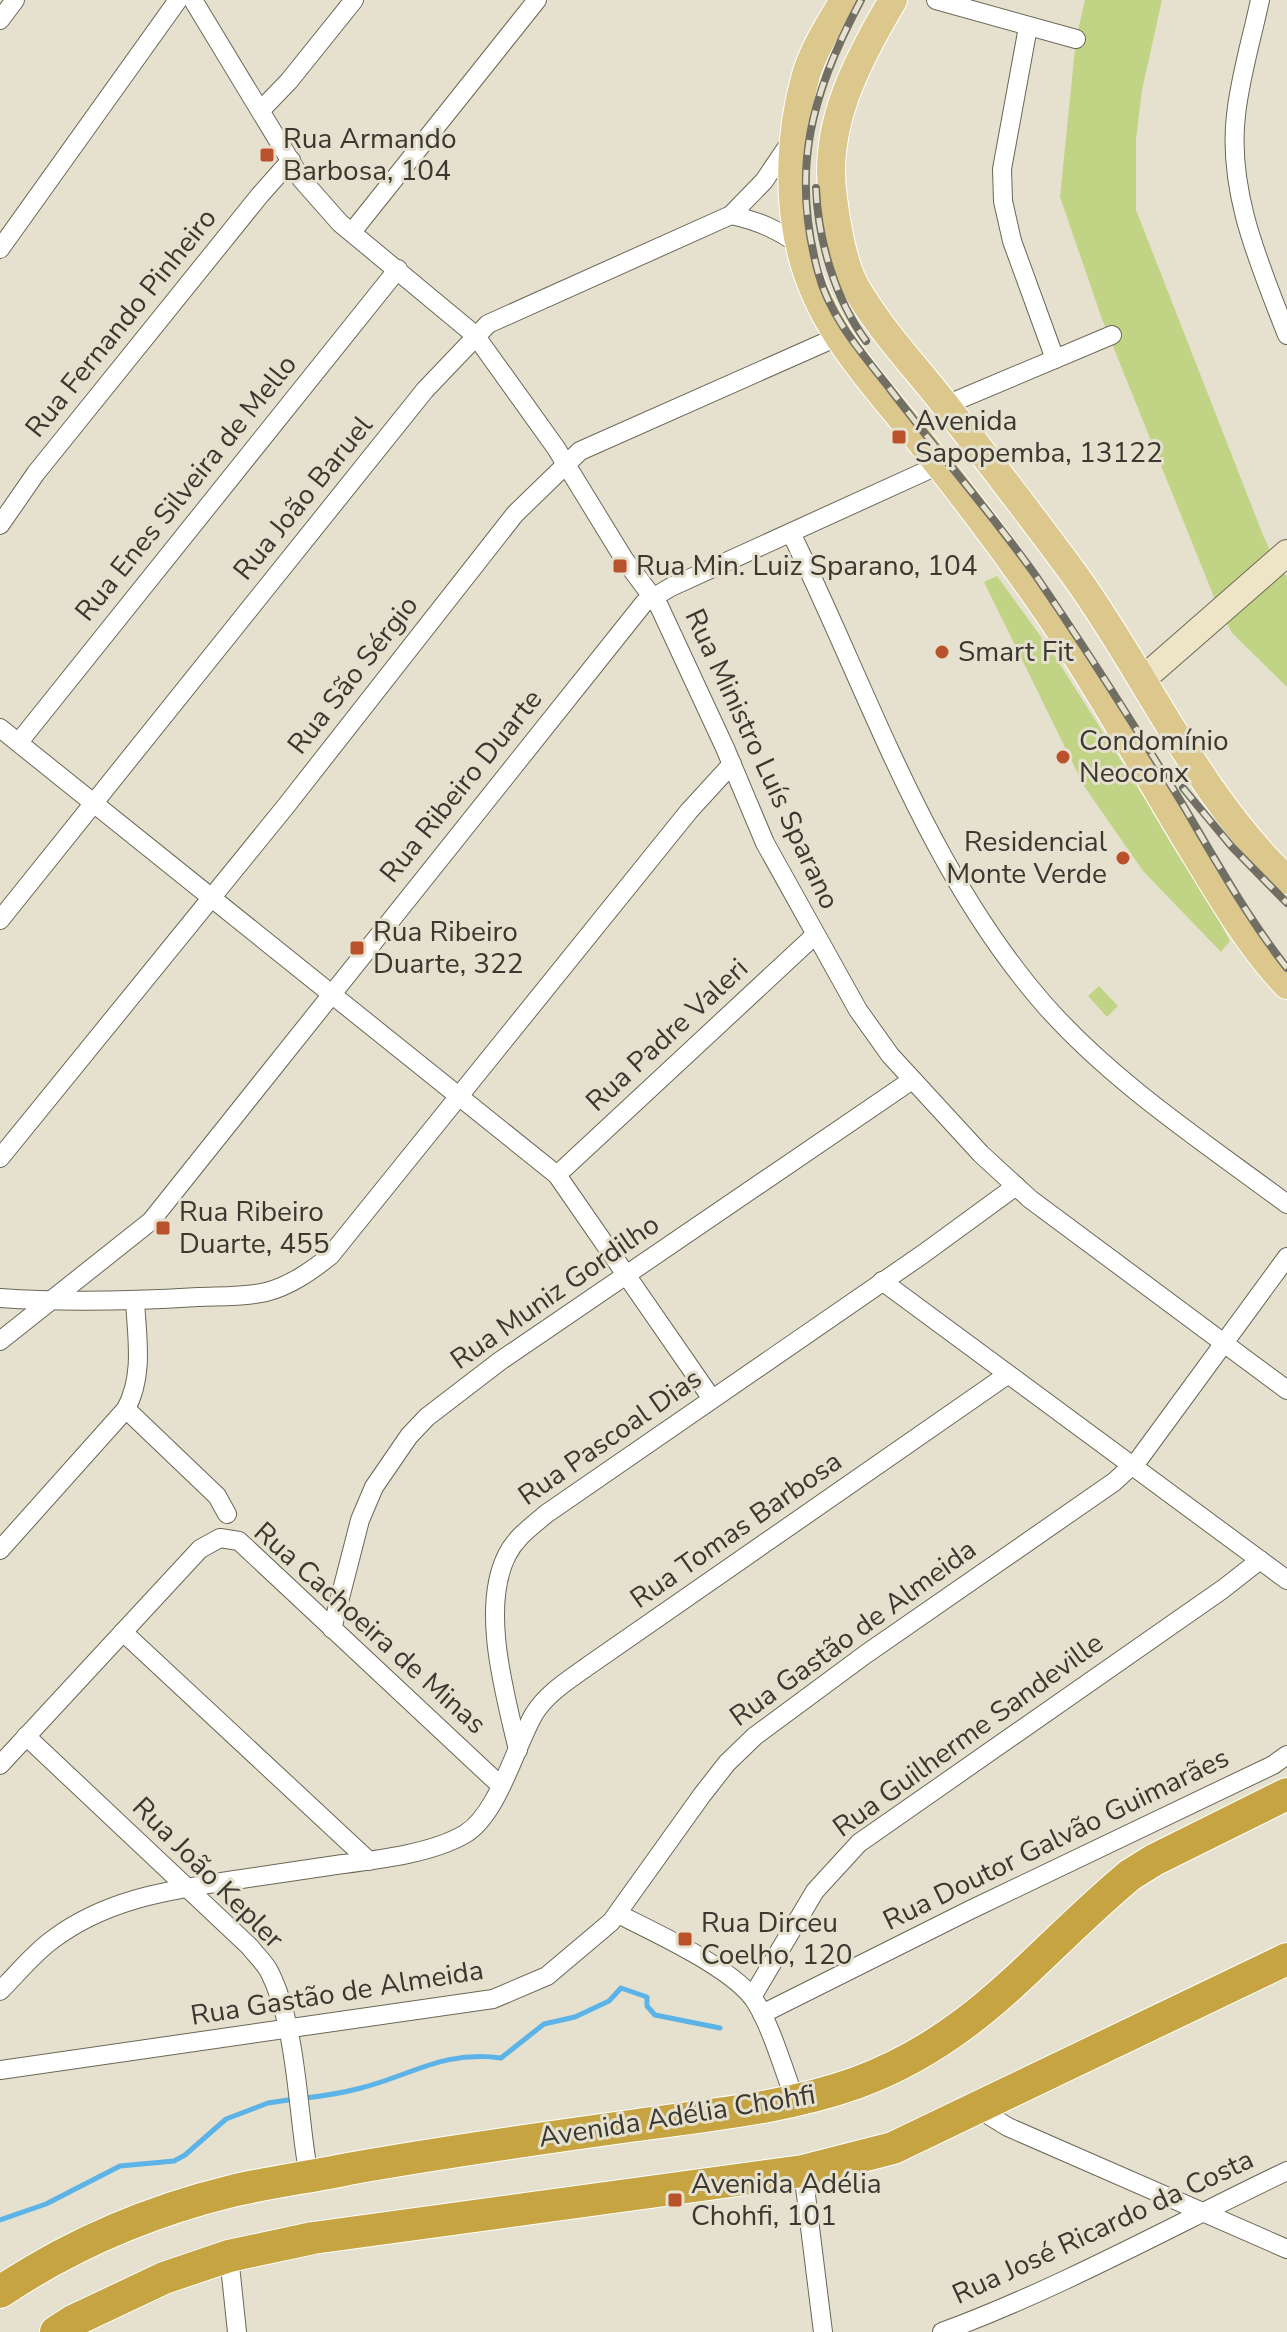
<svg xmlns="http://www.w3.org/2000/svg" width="1287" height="2332" font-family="'Nunito Sans',sans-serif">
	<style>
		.green { fill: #c1d485 }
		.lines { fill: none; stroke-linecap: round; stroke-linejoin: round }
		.stream { stroke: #5cb3e7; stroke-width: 5 }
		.street-casing { stroke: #6b6756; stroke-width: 20 }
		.secondary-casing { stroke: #6b6756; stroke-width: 28 }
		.primary-casing { stroke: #fff; stroke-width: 30 }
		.highway-casing { stroke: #fff; stroke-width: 34 }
		.street { stroke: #fff; stroke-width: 18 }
		.secondary { stroke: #eee4c6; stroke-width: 26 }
		.primary { stroke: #dcc88d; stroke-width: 28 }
		.highway { stroke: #c5a441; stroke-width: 32 }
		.rail-casing { stroke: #716f64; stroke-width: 8 }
		.rail { stroke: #e5e1ce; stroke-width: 5; stroke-dasharray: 15; stroke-linecap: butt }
		.poi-dot { fill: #b9522a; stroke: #e5e1ce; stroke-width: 3 }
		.labels { text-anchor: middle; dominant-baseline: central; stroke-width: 6; stroke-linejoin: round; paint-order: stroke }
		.poi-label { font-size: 28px; fill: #3a3831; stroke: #e5e1ce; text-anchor: start }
		.street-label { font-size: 28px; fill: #3a3831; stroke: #e5e1ce }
	</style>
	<rect width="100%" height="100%" fill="#e5e1ce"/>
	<g class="green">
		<polygon points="1085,0 1162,0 1142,90 1136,139 1136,210 1263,535 1276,563 1287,577 1287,687 1233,634 1220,612 1102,319 1060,197 1076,39"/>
		<polygon points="997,576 1054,655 1201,887 1230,941 1221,952 1143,871 1084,786 984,582"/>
		<polygon points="1099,986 1118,1006 1107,1017 1088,996"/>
	</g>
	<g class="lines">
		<g class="stream">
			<path d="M305,2098C323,2096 342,2093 361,2088C412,2075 444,2050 501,2058L544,2024L575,2017L609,2001L621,1988L647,1997V2006L655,2015L720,2028"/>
			<polyline points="0,2220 46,2204 120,2166 174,2161 185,2155 226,2119 268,2103 295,2099"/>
		</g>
		<defs>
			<g id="street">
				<polyline points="193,0 302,180 340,223 475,335 556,448 624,559 659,606 725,748 765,843 858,1010 890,1055 981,1154 1030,1199 1287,1390"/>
				<polyline points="936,0 1076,39"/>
				<path d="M1260,0C1252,38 1240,77 1236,115C1227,192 1260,265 1287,335"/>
				<polyline points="0,20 15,0"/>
				<polyline points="1028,27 1002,169 1003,201 1012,241 1055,359"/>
				<polyline points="261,110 289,81 354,0"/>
				<path d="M731,215C759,221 778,230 801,246"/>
				<polyline points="352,232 537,0"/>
				<polyline points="0,249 178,0"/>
				<polyline points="946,405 1112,335"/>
				<polyline points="0,525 36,473 260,195 291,160"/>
				<path d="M791,533C869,692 925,867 1043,1003C1112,1082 1204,1142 1287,1204"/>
				<polyline points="0,728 557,1175 712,1399"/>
				<polyline points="19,742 398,269"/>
				<polyline points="0,920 425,390 488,324 731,215 764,181 789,144"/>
				<polyline points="0,1158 286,806 515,514 580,451 837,337"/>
				<polyline points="557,1175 814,936"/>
				<polyline points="882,1281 1287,1580"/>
				<path d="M0,1298C66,1303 132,1301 198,1297C220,1296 245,1297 266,1292C290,1286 311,1271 330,1256L689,811L732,764"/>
				<polyline points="0,1341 151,1221 644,603 671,587 939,465"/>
				<polyline points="126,1409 217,1496 227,1514"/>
				<path d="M0,1550L126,1409C144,1375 137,1338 135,1301"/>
				<polyline points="332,1629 360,1520 374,1487 409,1436 427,1417 500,1361 912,1080"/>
				<polyline points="123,1632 369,1861"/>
				<path d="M26,1736L250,1947C256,1955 264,1962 269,1971C298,2028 297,2113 309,2177"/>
				<path d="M518,1750C505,1694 480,1608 507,1555C516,1537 531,1527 546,1514L923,1254L1016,1186"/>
				<polyline points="0,1765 200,1549 220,1538 239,1541 501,1786"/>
				<path d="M618,1914C654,1932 728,1966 753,1998C770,2022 784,2071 795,2100"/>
				<path d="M0,1991C17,1974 33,1954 52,1940C105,1900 165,1891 228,1881C264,1876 300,1870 336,1865C375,1860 431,1854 465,1834C498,1814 515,1747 534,1714C547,1693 569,1680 588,1666L1007,1375"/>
				<polyline points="752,1997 815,1891 859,1843 1223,1589 1260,1560"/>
				<polyline points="762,2014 970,1910 1273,1765 1287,1755"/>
				<polyline points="0,2070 493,1999 547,1976 611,1922 702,1795 727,1763 755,1736 866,1654 1114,1482 1139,1459 1287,1257"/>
				<polyline points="977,2108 1008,2127 1287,2249"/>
				<polyline points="803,2171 823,2332"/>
				<polyline points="229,2256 237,2332"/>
				<path d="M942,2332C1061,2288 1172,2226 1287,2171"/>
			</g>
			<polyline id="secondary" points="1143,679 1287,553"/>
			<g id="primary">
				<path d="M844,0C830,24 814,48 806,75C790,131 787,198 802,255C822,333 876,385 924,446C969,502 1013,561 1053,620C1104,695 1147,775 1194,852C1223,899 1249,945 1287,985"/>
				<path d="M893,0C858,59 822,126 833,198C836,223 843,264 855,286C880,330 915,366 946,406C989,461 1032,517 1074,574C1147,675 1196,793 1287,880"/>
			</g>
			<g id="highway">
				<path d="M0,2292C70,2245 150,2211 232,2191C270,2182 310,2177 348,2169C442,2152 536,2139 630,2126C706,2115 783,2109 856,2083C977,2039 1036,1953 1130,1875L1154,1860L1287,1794"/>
				<polyline points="56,2332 73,2321 164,2278 229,2256 313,2238 803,2171 893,2148 1287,1959"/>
			</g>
		</defs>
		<use href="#street" class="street-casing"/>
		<use href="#secondary" class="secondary-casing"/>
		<use href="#primary" class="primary-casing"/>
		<use href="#highway" class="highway-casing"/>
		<use href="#street" class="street"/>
		<use href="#secondary" class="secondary"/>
		<use href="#primary" class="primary"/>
		<use href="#highway" class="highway"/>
		<defs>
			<g id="rail">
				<path d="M861,0C812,92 790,168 818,272C829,315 860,351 887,385C936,450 989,510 1036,576C1087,650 1136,728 1183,805C1216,861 1247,917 1287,968"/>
				<path d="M816,188C818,240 835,299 866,341"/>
				<polyline points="1183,788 1232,847 1287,903"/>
			</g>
		</defs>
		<use href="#rail" class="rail-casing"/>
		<use href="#rail" class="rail"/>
	</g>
	<g class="poi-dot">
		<rect x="259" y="147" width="16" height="16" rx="4"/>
		<rect x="891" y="429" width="16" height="16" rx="4"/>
		<rect x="612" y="558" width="16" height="16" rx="4"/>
		<circle cx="942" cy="652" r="8"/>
		<circle cx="1063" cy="757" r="8"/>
		<circle cx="1123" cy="858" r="8"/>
		<rect x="349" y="940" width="16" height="16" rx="4"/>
		<rect x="155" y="1220" width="16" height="16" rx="4"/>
		<rect x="677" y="1931" width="16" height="16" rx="4"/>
		<rect x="667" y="2192" width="16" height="16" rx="4"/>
	</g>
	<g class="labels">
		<g class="poi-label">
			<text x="283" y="139">Rua Armando<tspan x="283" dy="32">Barbosa, 104</tspan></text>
			<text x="915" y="421">Avenida<tspan x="915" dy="32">Sapopemba, 13122</tspan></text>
			<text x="636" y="566">Rua Min. Luiz Sparano, 104</text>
			<text x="958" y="652">Smart Fit</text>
			<text x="1079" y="741">Condomínio<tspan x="1079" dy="32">Neoconx</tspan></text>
			<text x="1107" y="842" text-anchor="end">Residencial<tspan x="1107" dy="32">Monte Verde</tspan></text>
			<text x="373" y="932">Rua Ribeiro<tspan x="373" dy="32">Duarte, 322</tspan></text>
			<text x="179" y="1212">Rua Ribeiro<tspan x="179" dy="32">Duarte, 455</tspan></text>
			<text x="701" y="1923">Rua Dirceu<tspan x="701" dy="32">Coelho, 120</tspan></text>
			<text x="691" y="2184">Avenida Adélia<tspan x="691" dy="32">Chohfi, 101</tspan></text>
		</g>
		<g class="street-label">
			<text transform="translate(121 323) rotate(-51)">Rua Fernando Pinheiro</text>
			<text transform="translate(186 488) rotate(-51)">Rua Enes Silveira de Mello</text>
			<text transform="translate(303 498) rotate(-51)">Rua João Baruel</text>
			<text transform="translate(353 675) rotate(-52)">Rua São Sérgio</text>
			<text transform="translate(762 759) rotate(65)">Rua Ministro Luís Sparano</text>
			<text transform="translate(461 786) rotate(-51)">Rua Ribeiro Duarte</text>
			<text transform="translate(667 1035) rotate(-43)">Rua Padre Valeri</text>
			<text transform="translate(555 1292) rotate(-35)">Rua Muniz Gordilho</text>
			<text transform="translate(610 1437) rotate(-35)">Rua Pascoal Dias</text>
			<text transform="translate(736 1530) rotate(-35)">Rua Tomas Barbosa</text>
			<text transform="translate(370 1628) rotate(42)">Rua Cachoeira de Minas</text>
			<text transform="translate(853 1633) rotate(-36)">Rua Gastão de Almeida</text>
			<text transform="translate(968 1735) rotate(-36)">Rua Guilherme Sandeville</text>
			<text transform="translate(1056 1839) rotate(-26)">Rua Doutor Galvão Guimarães</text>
			<text transform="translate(208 1873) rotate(45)">Rua João Kepler</text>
			<text transform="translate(337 1993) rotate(-9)">Rua Gastão de Almeida</text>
			<text transform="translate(677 2116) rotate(-9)">Avenida Adélia Chohfi</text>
			<text transform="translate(1103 2227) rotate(-25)">Rua José Ricardo da Costa</text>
		</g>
	</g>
</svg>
